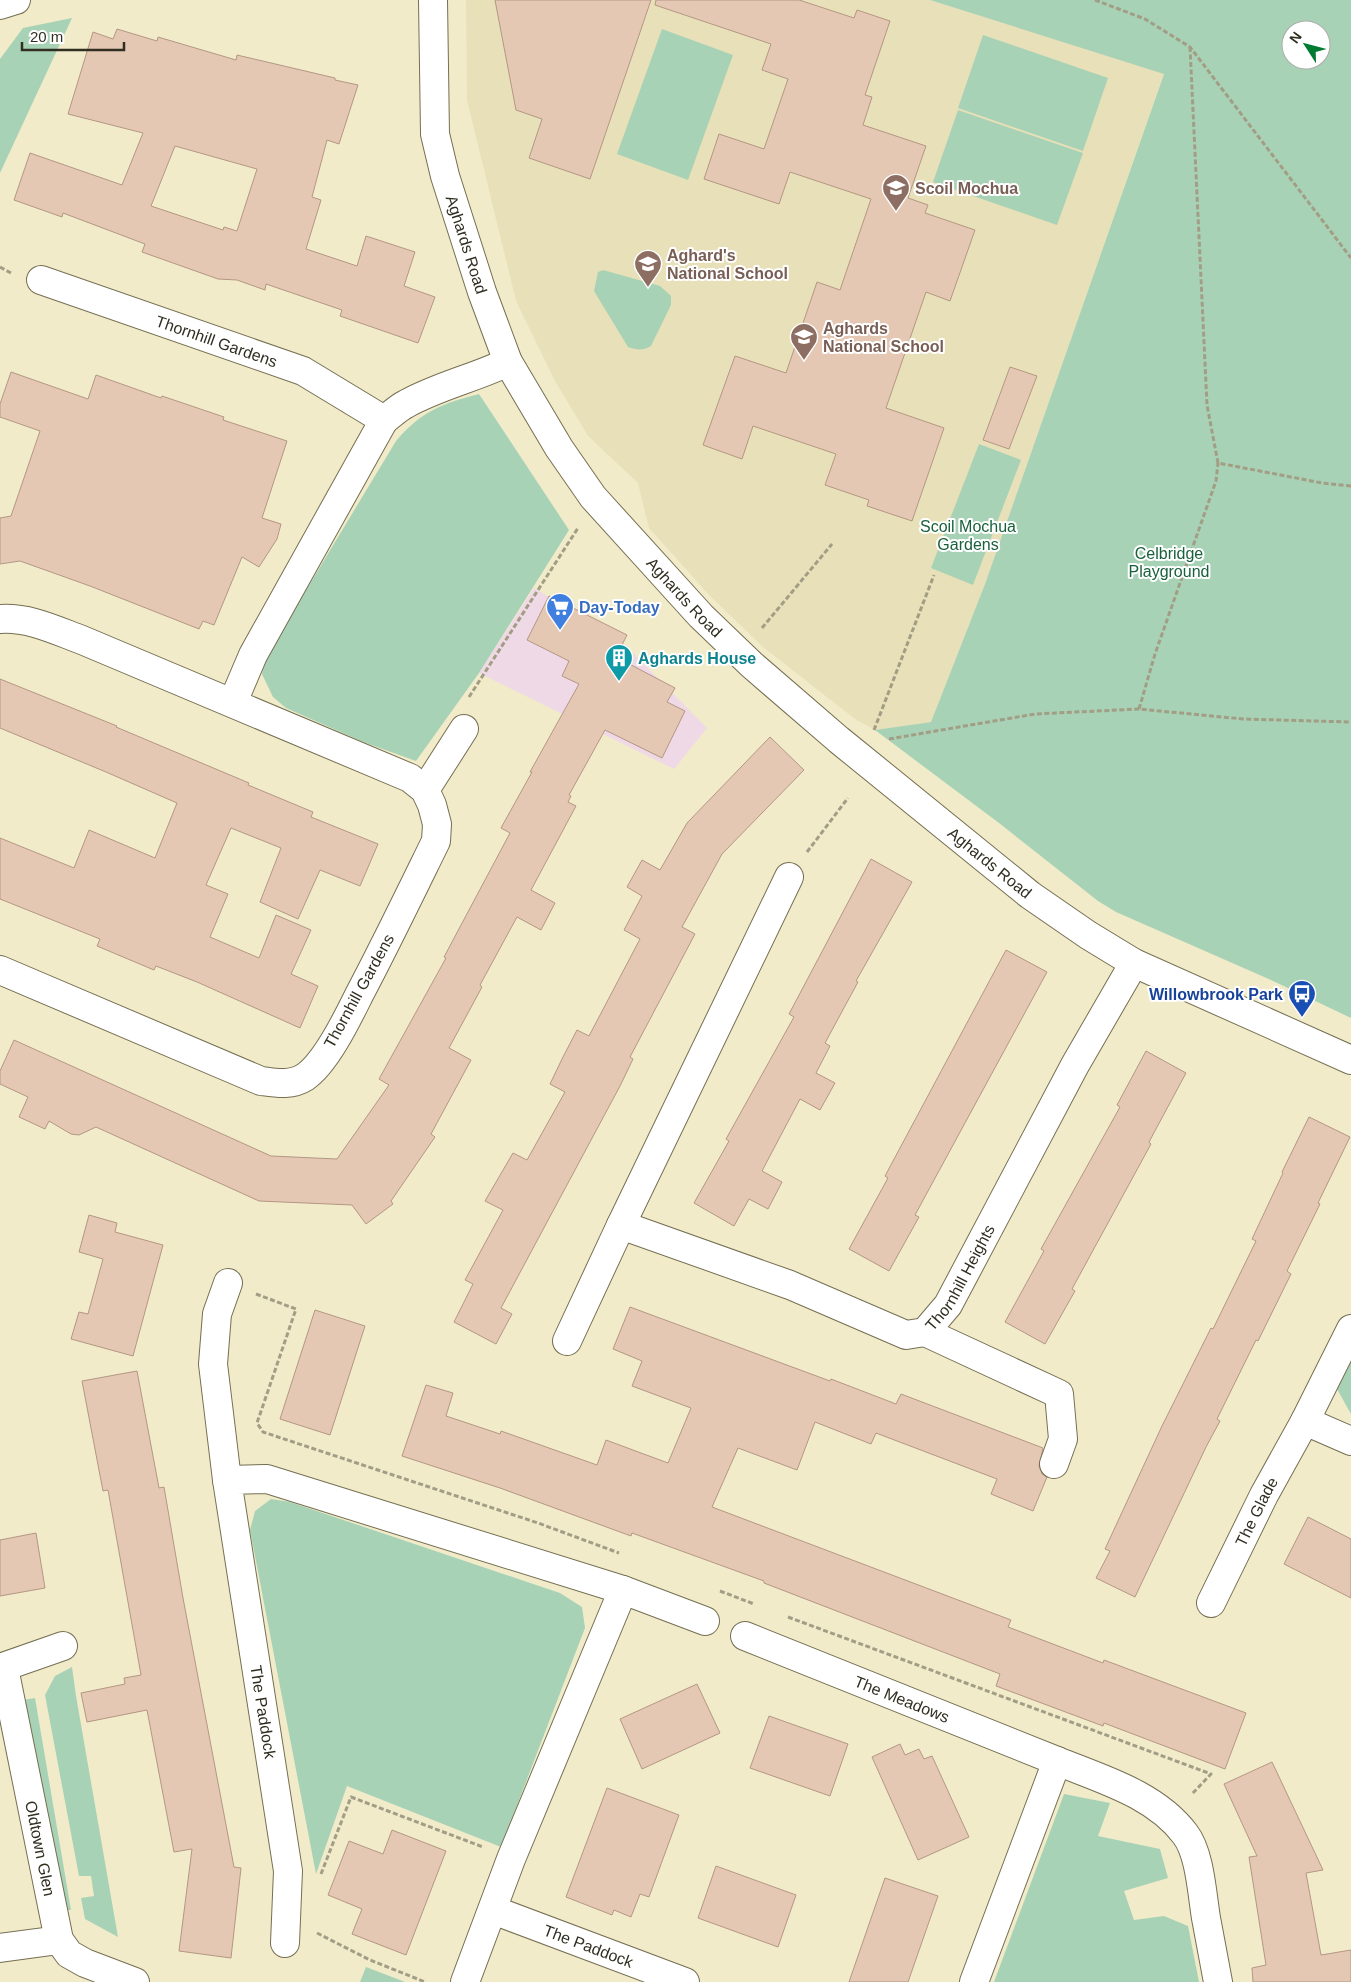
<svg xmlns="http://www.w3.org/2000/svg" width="1351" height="1982" font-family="Helvetica,sans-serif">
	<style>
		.commercial { fill: #efd9e6 }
		.built { fill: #e8e0b8 }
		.green { fill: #a8d2b6; fill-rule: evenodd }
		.building { fill: #e5c8b3; stroke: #b39783; fill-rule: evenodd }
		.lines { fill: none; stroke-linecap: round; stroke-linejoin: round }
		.minor-casing { stroke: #756f52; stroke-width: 30 }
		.path { stroke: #a29e85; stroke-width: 3; stroke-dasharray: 5 2.5; stroke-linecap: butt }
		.minor { stroke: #fff; stroke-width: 28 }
		.labels { text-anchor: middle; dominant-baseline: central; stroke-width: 4; stroke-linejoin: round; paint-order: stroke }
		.education-label { font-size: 16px; font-weight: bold; fill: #785e54; stroke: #fff; text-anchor: start }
		.street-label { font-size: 16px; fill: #312f22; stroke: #fff }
		.park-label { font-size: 16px; fill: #19603b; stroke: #fff }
		.shop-label { font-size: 16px; font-weight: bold; fill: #366cbe; stroke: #fff; text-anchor: start }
		.culture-label { font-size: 16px; font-weight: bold; fill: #0d838f; stroke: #fff; text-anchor: start }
		.transit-label { font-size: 16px; font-weight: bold; fill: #164399; stroke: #fff; text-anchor: end }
	</style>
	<rect width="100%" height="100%" fill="#f1ebca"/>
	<polygon class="commercial" points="534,588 621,641 707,728 674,769 479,673"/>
	<polygon class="built" points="466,0 930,0 1164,73 985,584 931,722 875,730 855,719 763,647 710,596 649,528 638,483 588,436 555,381 516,301 467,100"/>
	<g class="green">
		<path d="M930,0H1351V1018L1271,980L1116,912L1098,901L999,823L875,730L931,722L985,584L1164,74ZM1291,30H1321V60H1291Z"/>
		<polygon points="72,18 0,173 0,59 23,28"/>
		<polygon points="662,29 733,55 688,180 617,154"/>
		<polygon points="983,35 1108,78 1083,151 958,108"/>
		<polygon points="958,110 1083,153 1057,225 933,182"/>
		<path d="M603,270L660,286L671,296V305L651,346C643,351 637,350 628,347L594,291L598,272Z"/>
		<path d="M479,394L569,530L479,673L416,761L363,742L286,708L273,697L262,674L265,658L396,441C420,412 443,403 479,394Z"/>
		<polygon points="979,444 1021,460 973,585 931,568"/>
		<polygon points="1351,1361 1351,1414 1337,1389"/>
		<polygon points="271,1499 290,1502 560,1593 582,1607 585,1628 501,1847 347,1786 316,1874 250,1530 255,1511"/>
		<polygon points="72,1667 76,1696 118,1937 85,1919 81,1898 94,1896 91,1876 79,1876 45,1695 55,1676"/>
		<polygon points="35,1698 71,1910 61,1910 23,1700"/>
		<polygon points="1064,1794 1110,1803 1098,1836 1160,1849 1168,1878 1124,1891 1134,1920 1164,1916 1188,1926 1199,1982 994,1982"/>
		<polygon points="366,1967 405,1982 360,1982"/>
	</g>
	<g class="building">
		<polygon points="495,0 651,0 590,179 529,158 542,119 516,110"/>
		<polygon points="656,0 799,0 854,18 857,10 890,21 865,95 872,97 863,125 926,146 908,198 928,205 925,213 975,230 950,301 926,292 886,408 944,428 912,521 867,506 869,500 825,485 836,454 753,426 742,459 703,445 735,356 786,373 817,282 840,290 871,199 790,172 779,204 704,179 719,134 764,149 788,79 762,70 771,44 655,5"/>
		<path d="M117,29L157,41L158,37L236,60L237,55L335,78V80L358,85L339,144L327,140L312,197L321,200L306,249L357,266L366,236L415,252L404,286L435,297L418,343L340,316L342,310L266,284L265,290L237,280L218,279L142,252L145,244L63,213L62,217L14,200L30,153L122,185L143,133L68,114L93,32L113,39ZM175,146L257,169L237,231L224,227L223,230L151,206Z"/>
		<polygon points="1010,367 1037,376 1009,449 983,440"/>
		<polygon points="11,372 88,399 96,375 161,398 162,396 224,417 223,420 287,441 262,518 281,524 277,539 259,567 242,557 214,625 203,621 199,629 90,586 20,561 0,564 0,518 11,516 40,431 0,417 0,404"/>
		<polygon points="549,596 627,635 616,657 675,688 667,702 685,711 662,758 605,730 569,795 571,796 568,802 576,806 531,890 555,903 541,930 517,917 480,985 482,987 449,1048 471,1060 431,1134 435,1137 391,1201 393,1204 366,1224 352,1205 259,1201 96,1127 79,1135 71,1134 49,1121 45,1129 19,1117 28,1097 0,1084 0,1071 14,1040 271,1156 337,1159 389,1085 379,1079 446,958 444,957 510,833 501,828 532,772 530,772 579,684 562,676 569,661 527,640"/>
		<polygon points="0,679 117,726 116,727 249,783 248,785 313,812 311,817 378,844 360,886 320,870 298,919 260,902 281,848 231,828 206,885 228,894 210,937 259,958 276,915 311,930 291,974 318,986 300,1028 197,982 156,966 154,970 97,946 100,939 0,899 0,838 74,868 89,830 155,858 177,803 106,772 0,728"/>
		<polygon points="770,737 804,770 722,854 682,927 695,934 630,1057 633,1059 620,1086 501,1308 512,1314 496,1344 454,1322 473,1284 465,1280 503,1210 485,1201 513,1153 527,1160 565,1092 550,1084 563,1057 577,1030 589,1036 640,939 624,930 642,896 627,887 642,860 660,870 687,823"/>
		<polygon points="871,859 912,882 856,981 858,982 825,1043 830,1046 816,1073 835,1083 820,1110 800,1099 762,1171 782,1182 768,1209 749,1199 734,1226 694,1203 729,1141 726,1139 794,1017 789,1014"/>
		<polygon points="1006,950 1047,972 915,1215 919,1217 889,1271 849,1249 888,1178 885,1176"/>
		<polygon points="1146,1051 1186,1073 1149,1142 1151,1144 1072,1289 1075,1291 1045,1344 1005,1322 1044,1251 1041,1249 1120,1107 1117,1105"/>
		<polygon points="1309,1117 1350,1137 1318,1203 1320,1204 1287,1271 1291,1274 1258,1341 1256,1340 1217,1419 1220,1421 1206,1447 1135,1597 1096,1578 1110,1551 1105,1549 1162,1426 1211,1328 1213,1329 1256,1241 1252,1239 1283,1173 1282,1172"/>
		<polygon points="89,1215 117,1223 115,1232 163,1245 133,1356 71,1339 79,1312 88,1314 103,1259 79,1252"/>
		<polygon points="630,1307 830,1381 831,1379 896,1404 901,1394 1043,1448 1039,1466 1042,1474 1047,1477 1033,1511 991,1494 997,1479 876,1433 871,1444 815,1422 797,1470 738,1448 712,1507 1011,1620 1008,1627 1103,1663 1104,1660 1246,1713 1225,1769 1104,1723 1103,1726 996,1686 1000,1674 764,1583 764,1581 632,1533 631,1536 500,1488 402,1456 426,1385 453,1393 446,1416 500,1434 501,1431 597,1465 606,1440 668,1463 691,1408 632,1386 642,1361 613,1349"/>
		<polygon points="315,1310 365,1326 330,1435 280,1419"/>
		<polygon points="137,1371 159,1488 164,1487 183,1598 234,1867 241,1868 231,1958 179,1951 192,1849 174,1852 147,1710 87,1722 81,1693 125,1684 124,1678 141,1675 108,1490 103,1491 82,1381"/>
		<polygon points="1308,1517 1351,1539 1351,1598 1284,1564"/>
		<polygon points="36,1533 45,1588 0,1596 0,1540"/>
		<polygon points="697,1684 720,1733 642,1769 620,1719"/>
		<polygon points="769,1716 848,1744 830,1796 750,1768"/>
		<polygon points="900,1744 905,1755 919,1749 924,1759 932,1756 969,1837 918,1860 872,1757"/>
		<polygon points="1272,1762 1323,1870 1306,1873 1321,1955 1351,1950 1351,1982 1253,1982 1252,1968 1266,1965 1249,1857 1257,1856 1224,1784"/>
		<polygon points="607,1788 679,1815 649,1897 640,1894 631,1917 614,1910 612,1915 566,1897"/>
		<polygon points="392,1830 446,1851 406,1955 352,1934 362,1909 328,1895 349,1841 383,1854"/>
		<polygon points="716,1866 796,1895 778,1947 698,1918"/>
		<polygon points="885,1878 938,1896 908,1982 849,1982"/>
	</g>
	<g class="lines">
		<defs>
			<g id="minor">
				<path id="s1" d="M433,0L435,134L445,176L482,292L508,362L559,448L593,497L701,616L752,665L839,740L1030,895L1088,935L1134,963L1351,1060"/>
				<polyline points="0,5 16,0"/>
				<path id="s2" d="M41,280L303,371L384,420C391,415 398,408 406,404C438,386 475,378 508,362"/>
				<path d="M0,619C29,617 55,630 82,640L410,778L425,790L432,805L437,824L436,841C411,892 386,944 359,995C348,1017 326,1063 305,1077C291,1086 276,1083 261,1081L0,970"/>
				<polyline points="233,702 253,655 384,420"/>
				<polyline points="425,790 464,729"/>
				<polyline points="621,1225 789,877"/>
				<polyline points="925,1332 1059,1394 1063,1439 1054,1464"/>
				<path id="s3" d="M567,1341L621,1225L790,1285L906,1335L925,1332L948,1305L1075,1065L1134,963"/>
				<polyline points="1305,1421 1351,1441"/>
				<polyline points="227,1480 213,1364 217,1314 228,1283"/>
				<path id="s4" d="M1211,1603L1264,1495L1305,1421L1351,1329"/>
				<path id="s5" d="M745,1636L1057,1761L974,1982"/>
				<polyline points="0,1668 63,1646"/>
				<path id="s6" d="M4,1668L59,1940L69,1954L85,1963L135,1982"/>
				<path d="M1057,1761C1101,1779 1155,1794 1185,1834C1200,1853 1202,1894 1206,1918C1210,1940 1214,1961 1218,1982"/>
				<path id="s7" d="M493,1910L685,1982"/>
				<polyline points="285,1943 288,1871 227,1480 267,1479 623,1590"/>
				<polyline points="0,1948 59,1940"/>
				<polyline points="465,1982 511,1859 623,1590 705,1621"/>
			</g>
		</defs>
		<use href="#minor" class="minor-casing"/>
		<g class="path">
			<polyline points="1095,0 1145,19 1190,47 1351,258"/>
			<polyline points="1190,47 1207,405 1218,463 1322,483 1351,486"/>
			<polyline points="0,267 11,273"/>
			<polyline points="762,628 832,544"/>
			<polyline points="469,697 578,528"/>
			<polyline points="1139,709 1155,654 1216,481 1218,463"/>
			<polyline points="874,730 934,575"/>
			<polyline points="889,739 1035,714 1139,709 1243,719 1351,722"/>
			<polyline points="807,852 848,798"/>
			<polyline points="256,1294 296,1309 257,1423 263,1432 538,1523 619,1553"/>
			<polyline points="720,1591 754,1604"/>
			<polyline points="788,1617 1211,1774 1192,1794"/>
			<polyline points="321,1874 351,1797 483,1847"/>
			<polyline points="317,1933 370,1960 425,1982"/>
		</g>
		<use href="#minor" class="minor"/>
	</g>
	<defs>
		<symbol id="school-pin" viewBox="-11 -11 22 30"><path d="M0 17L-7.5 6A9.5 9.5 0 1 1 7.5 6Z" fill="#8d6e63" stroke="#fff"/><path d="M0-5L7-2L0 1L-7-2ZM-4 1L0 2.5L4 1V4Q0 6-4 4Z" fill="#fff"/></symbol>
		<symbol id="supermarket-pin" viewBox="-11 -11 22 30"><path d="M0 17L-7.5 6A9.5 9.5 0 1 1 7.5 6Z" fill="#3f7fe0" stroke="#fff"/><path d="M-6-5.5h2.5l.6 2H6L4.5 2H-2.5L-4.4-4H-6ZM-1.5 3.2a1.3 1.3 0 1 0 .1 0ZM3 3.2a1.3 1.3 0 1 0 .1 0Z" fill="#fff"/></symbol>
		<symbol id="building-pin" viewBox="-11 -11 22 30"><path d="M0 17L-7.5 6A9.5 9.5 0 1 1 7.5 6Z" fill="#0f9aa8" stroke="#fff"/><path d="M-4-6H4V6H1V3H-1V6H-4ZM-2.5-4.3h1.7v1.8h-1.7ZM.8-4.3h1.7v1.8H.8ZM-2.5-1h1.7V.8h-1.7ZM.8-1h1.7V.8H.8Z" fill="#fff"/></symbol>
		<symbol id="bus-pin" viewBox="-11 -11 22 30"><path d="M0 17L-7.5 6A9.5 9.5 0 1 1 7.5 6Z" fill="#1a4fb4" stroke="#fff"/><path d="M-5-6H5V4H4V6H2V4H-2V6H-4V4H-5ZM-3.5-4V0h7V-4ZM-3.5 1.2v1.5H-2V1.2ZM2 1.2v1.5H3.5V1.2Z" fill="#fff"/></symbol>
	</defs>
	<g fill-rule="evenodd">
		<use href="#school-pin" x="880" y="172" width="32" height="43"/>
		<use href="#school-pin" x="632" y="248" width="32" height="43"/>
		<use href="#school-pin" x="788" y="321" width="32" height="43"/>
		<use href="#supermarket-pin" x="544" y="591" width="32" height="43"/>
		<use href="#building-pin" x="603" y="642" width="32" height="43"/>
		<use href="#bus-pin" x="1286" y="978" width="32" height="43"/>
	</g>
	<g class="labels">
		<g class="education-label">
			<text x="915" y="188">Scoil Mochua</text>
			<text x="667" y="255">Aghard's<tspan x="667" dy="18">National School</tspan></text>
			<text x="823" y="328">Aghards<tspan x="823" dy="18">National School</tspan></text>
		</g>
		<g class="street-label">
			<text stroke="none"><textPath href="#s1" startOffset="249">Aghards Road</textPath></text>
			<text stroke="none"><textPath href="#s2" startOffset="186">Thornhill Gardens</textPath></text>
			<text stroke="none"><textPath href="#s1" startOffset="669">Aghards Road</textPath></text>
			<text stroke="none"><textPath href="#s1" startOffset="1074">Aghards Road</textPath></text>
			<text transform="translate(359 991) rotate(-61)">Thornhill Gardens</text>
			<text stroke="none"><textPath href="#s3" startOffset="518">Thornhill Heights</textPath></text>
			<text stroke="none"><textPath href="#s4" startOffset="102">The Glade</textPath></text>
			<text stroke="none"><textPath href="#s5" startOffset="169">The Meadows</textPath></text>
			<text transform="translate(263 1712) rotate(81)">The Paddock</text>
			<text stroke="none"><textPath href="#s6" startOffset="184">Oldtown Glen</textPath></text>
			<text stroke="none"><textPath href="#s7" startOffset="102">The Paddock</textPath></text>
		</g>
		<g class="park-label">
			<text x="968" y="526">Scoil Mochua<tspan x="968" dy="18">Gardens</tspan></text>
			<text x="1169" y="553">Celbridge<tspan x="1169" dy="18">Playground</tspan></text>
		</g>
		<g class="shop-label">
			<text x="579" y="607">Day-Today</text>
		</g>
		<g class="culture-label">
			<text x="638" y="658">Aghards House</text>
		</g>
		<g class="transit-label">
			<text x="1283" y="994">Willowbrook Park</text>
		</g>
	</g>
	<g transform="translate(1306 45) rotate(306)"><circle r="24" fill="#ffffff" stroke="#adaca7"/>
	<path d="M0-4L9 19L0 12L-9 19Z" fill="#007b32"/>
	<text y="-8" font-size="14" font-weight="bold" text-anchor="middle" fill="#312f22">N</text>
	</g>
	<path d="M22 42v8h102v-8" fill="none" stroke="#312f22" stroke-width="2.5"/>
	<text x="30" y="42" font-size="15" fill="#312f22" stroke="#ffffff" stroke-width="4" paint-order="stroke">20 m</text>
</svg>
